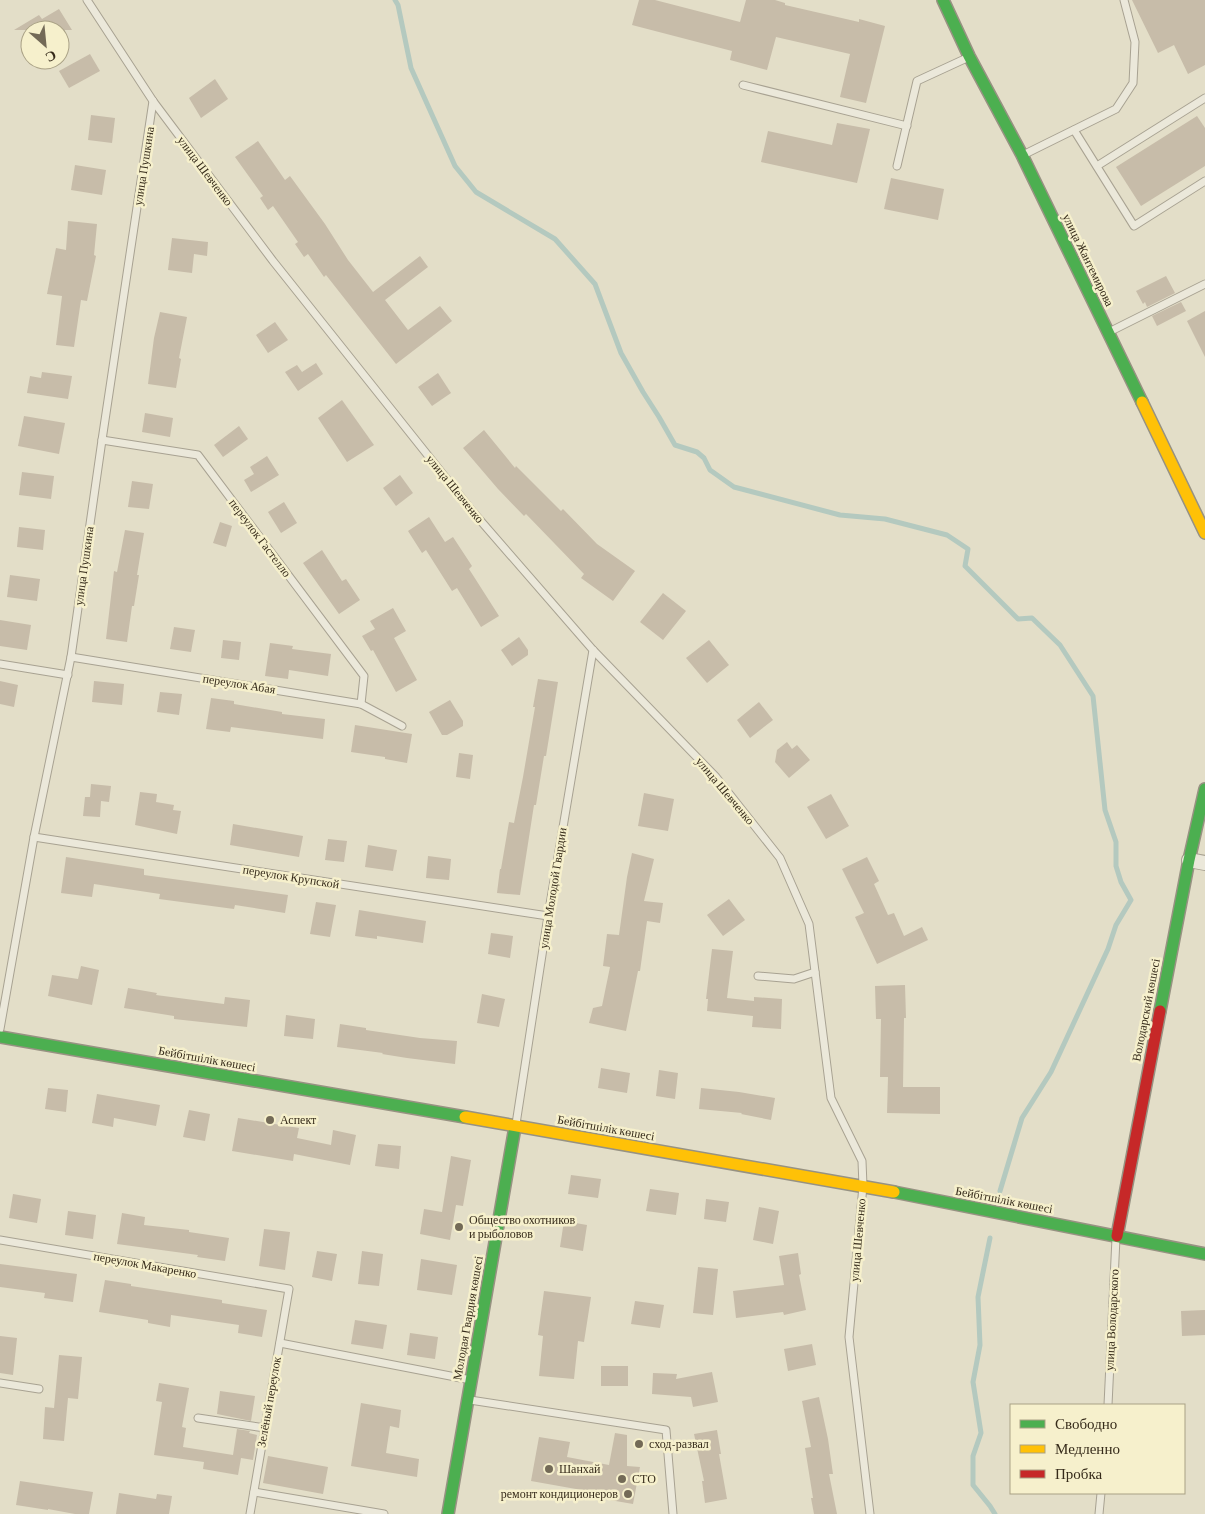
<svg xmlns="http://www.w3.org/2000/svg" width="1205" height="1514" font-family="'Crimson Pro',serif">
	<style>
		.lines { fill: none; stroke-linecap: round; stroke-linejoin: round }
		.stream { stroke: #b4c9bf; stroke-width: 5 }
		.building { fill: #c7bca9 }
		.lane-casing { stroke: #a8a292; stroke-width: 9 }
		.street-casing { stroke: #a8a292; stroke-width: 16 }
		.fast-casing { stroke: #979282; stroke-width: 14 }
		.slow-casing { stroke: #979282; stroke-width: 14 }
		.jam-casing { stroke: #979282; stroke-width: 14 }
		.lane { stroke: #ebe8da; stroke-width: 7 }
		.street { stroke: #ebe8da; stroke-width: 14 }
		.fast { stroke: #4caf50; stroke-width: 11 }
		.slow { stroke: #ffc107; stroke-width: 11 }
		.jam { stroke: #c62828; stroke-width: 11 }
		.poi-dot { fill: #736a57; stroke: #f6f0cc; stroke-width: 2 }
		.labels { text-anchor: middle; dominant-baseline: central; stroke-width: 5; stroke-linejoin: round; paint-order: stroke }
		.street-label { font-size: 12px; fill: #362b1a; stroke: #f6f0cc }
		.poi-label { font-size: 12px; fill: #362b1a; stroke: #f6f0cc; text-anchor: start }
	</style>
	<rect width="100%" height="100%" fill="#e3dec8"/>
	<g class="lines">
		<g class="stream">
			<polyline points="395,0 398,5 411,68 455,166 476,192 555,239 595,284 621,353 643,392 659,417 675,445 697,452 704,458 710,470 734,487 840,515 885,519 947,535 968,549 965,566 1018,619 1032,618 1060,645 1093,696 1105,810 1116,842 1116,866 1121,882 1131,900 1116,925 1108,949 1051,1072 1022,1118 1000,1191"/>
			<polyline points="990,1238 978,1297 980,1345 973,1382 981,1433 973,1456 973,1485 990,1506 995,1514"/>
		</g>
	</g>
	<g class="building">
		<polygon points="639,0 655,0 740,22 746,0 775,0 785,3 785,5 859,22 859,19 885,26 866,103 840,97 850,54 776,37 767,70 730,60 732,51 632,25"/>
		<polygon points="1132,0 1205,0 1205,65 1188,74 1174,45 1158,53"/>
		<polygon points="59,9 72,30 14,30 39,15 42,19"/>
		<polygon points="90,54 100,71 69,88 59,71"/>
		<polygon points="215,79 228,99 201,118 189,98"/>
		<polygon points="91,115 115,118 112,143 88,140"/>
		<polygon points="1197,116 1205,128 1205,166 1141,206 1116,167"/>
		<polygon points="837,123 870,129 857,183 761,162 768,131 832,145"/>
		<polygon points="258,141 285,180 290,176 325,224 348,260 373,292 420,256 428,267 385,300 408,330 440,306 452,321 396,364 326,275 324,277 308,254 304,257 295,244 298,242 273,206 268,210 260,198 263,196 235,157"/>
		<polygon points="75,165 106,170 102,195 71,190"/>
		<polygon points="891,178 944,189 938,220 884,209"/>
		<polygon points="68,221 97,224 94,255 96,256 87,301 81,300 74,347 56,345 62,296 47,294 56,248 66,250"/>
		<polygon points="172,238 208,242 207,256 194,254 192,273 168,270"/>
		<polygon points="1166,276 1175,293 1147,307 1145,302 1143,304 1136,291"/>
		<polygon points="1181,302 1186,311 1157,326 1152,316"/>
		<polygon points="1205,311 1205,357 1187,321"/>
		<polygon points="160,312 187,317 179,358 181,359 176,388 148,384 154,338"/>
		<polygon points="275,322 288,340 268,353 256,335"/>
		<polygon points="316,363 323,374 298,391 285,372 297,365 302,372"/>
		<polygon points="42,372 72,376 68,399 27,393 30,376 41,378"/>
		<polygon points="438,373 451,393 432,406 418,387"/>
		<polygon points="342,400 374,445 347,462 318,418"/>
		<polygon points="145,413 173,418 170,437 142,432"/>
		<polygon points="24,416 65,423 59,454 18,446"/>
		<polygon points="239,426 248,439 223,457 214,445"/>
		<polygon points="484,430 515,468 516,466 561,511 563,509 597,544 635,571 613,601 581,578 584,574 526,514 524,516 498,489 463,448"/>
		<polygon points="267,456 279,475 251,492 244,480 254,474 250,467"/>
		<polygon points="22,472 54,476 51,499 19,495"/>
		<polygon points="400,475 413,493 396,506 383,488"/>
		<polygon points="132,481 153,484 149,509 128,507"/>
		<polygon points="284,502 297,523 281,533 268,512"/>
		<polygon points="429,517 445,542 453,537 472,566 469,569 499,616 481,627 457,588 452,591 426,550 422,553 408,531"/>
		<polygon points="220,522 232,526 226,547 213,543"/>
		<polygon points="19,527 45,530 43,550 17,547"/>
		<polygon points="125,530 144,533 137,575 139,575 134,606 132,606 127,642 106,639 114,571 117,572"/>
		<polygon points="322,550 342,581 346,579 360,600 339,614 303,563"/>
		<polygon points="10,575 40,579 37,601 7,597"/>
		<polygon points="663,593 686,611 663,640 640,622"/>
		<polygon points="393,608 406,631 394,638 417,680 396,692 373,650 371,651 362,636 375,629 370,621"/>
		<polygon points="0,620 31,625 27,650 0,646"/>
		<polygon points="174,627 195,630 191,652 170,649"/>
		<polygon points="519,637 528,650 528,655 512,666 501,650"/>
		<polygon points="223,640 241,642 239,660 221,658"/>
		<polygon points="709,640 729,665 707,683 686,658"/>
		<polygon points="270,643 293,646 292,649 331,654 328,676 289,670 288,679 265,676"/>
		<polygon points="538,679 558,682 546,756 544,756 536,805 534,805 520,895 497,893 500,869 501,869 509,822 514,823 523,777 535,707 533,707"/>
		<polygon points="0,681 18,685 14,707 0,704"/>
		<polygon points="94,681 124,684 122,705 92,702"/>
		<polygon points="160,692 182,694 179,715 157,712"/>
		<polygon points="211,698 234,701 234,704 282,712 282,714 325,719 323,739 231,727 230,732 206,729"/>
		<polygon points="450,700 463,721 463,726 447,735 442,735 429,712"/>
		<polygon points="759,702 773,720 750,738 737,720"/>
		<polygon points="355,725 412,734 407,763 385,759 385,757 351,752"/>
		<polygon points="787,742 792,749 797,745 810,760 789,778 775,762 777,750"/>
		<polygon points="459,753 473,755 470,779 456,777"/>
		<polygon points="91,784 111,786 109,802 101,801 100,817 83,816 85,797 90,797"/>
		<polygon points="140,792 157,794 156,802 174,805 173,810 181,811 177,834 135,825"/>
		<polygon points="644,793 674,799 668,831 638,826"/>
		<polygon points="831,794 849,826 826,839 807,807"/>
		<polygon points="233,824 303,836 299,857 230,845"/>
		<polygon points="328,839 347,841 344,862 325,860"/>
		<polygon points="368,845 397,850 393,871 365,867"/>
		<polygon points="632,853 654,859 644,901 663,903 660,923 647,921 640,971 638,971 626,1031 589,1023 593,1008 602,1006 610,967 603,966 607,934 619,935 627,877"/>
		<polygon points="428,856 451,859 449,880 426,878"/>
		<polygon points="66,857 144,869 144,875 288,895 285,913 235,905 234,909 159,899 160,894 94,884 92,897 61,893"/>
		<polygon points="867,857 879,881 874,884 888,915 894,913 904,936 922,927 928,940 877,964 855,917 864,913 842,869"/>
		<polygon points="729,899 745,920 723,936 707,915"/>
		<polygon points="316,902 336,905 330,937 310,934"/>
		<polygon points="359,910 426,921 423,943 377,936 377,939 355,936"/>
		<polygon points="491,933 513,936 510,958 488,954"/>
		<polygon points="712,949 733,951 727,998 754,1001 754,997 782,999 781,1029 752,1027 753,1016 707,1011 708,999 706,999"/>
		<polygon points="81,966 99,970 92,1005 48,996 52,975 78,979"/>
		<polygon points="905,985 906,1018 904,1018 903,1087 940,1087 940,1114 887,1113 888,1077 880,1077 881,1019 876,1019 875,986"/>
		<polygon points="128,988 157,993 156,995 224,1004 225,997 250,1000 247,1027 174,1019 174,1016 124,1008"/>
		<polygon points="482,994 505,999 499,1027 477,1023"/>
		<polygon points="286,1015 315,1019 313,1039 284,1036"/>
		<polygon points="340,1024 366,1028 366,1030 420,1038 457,1041 455,1064 407,1058 382,1054 383,1053 337,1047"/>
		<polygon points="601,1068 630,1073 627,1093 598,1088"/>
		<polygon points="659,1070 678,1073 675,1099 656,1096"/>
		<polygon points="48,1088 68,1090 66,1112 45,1109"/>
		<polygon points="701,1088 739,1092 775,1098 771,1120 741,1114 742,1113 699,1109"/>
		<polygon points="97,1094 160,1105 156,1126 114,1118 113,1127 92,1123"/>
		<polygon points="189,1110 210,1114 205,1141 183,1137"/>
		<polygon points="238,1118 299,1128 297,1138 331,1145 333,1130 356,1135 350,1165 294,1154 293,1161 232,1151"/>
		<polygon points="378,1144 401,1146 399,1169 375,1166"/>
		<polygon points="451,1156 471,1160 463,1206 456,1205 450,1240 420,1234 424,1209 442,1212"/>
		<polygon points="571,1175 601,1179 598,1198 568,1194"/>
		<polygon points="650,1189 679,1193 676,1215 646,1211"/>
		<polygon points="13,1194 41,1199 37,1223 9,1218"/>
		<polygon points="706,1199 729,1202 726,1222 704,1219"/>
		<polygon points="759,1207 779,1211 773,1244 753,1240"/>
		<polygon points="68,1211 96,1215 93,1239 65,1235"/>
		<polygon points="122,1213 145,1217 144,1225 189,1230 189,1232 229,1238 225,1261 197,1257 198,1255 117,1244"/>
		<polygon points="564,1221 587,1225 583,1251 560,1247"/>
		<polygon points="264,1229 290,1232 285,1270 259,1266"/>
		<polygon points="317,1251 337,1254 332,1281 312,1277"/>
		<polygon points="362,1251 383,1254 379,1286 358,1284"/>
		<polygon points="798,1253 801,1274 799,1275 806,1310 784,1315 783,1312 736,1318 733,1291 784,1285 779,1256"/>
		<polygon points="421,1259 457,1265 452,1295 417,1290"/>
		<polygon points="0,1264 77,1274 73,1302 44,1298 45,1293 0,1287"/>
		<polygon points="698,1267 718,1269 713,1315 693,1313"/>
		<polygon points="105,1280 131,1284 131,1286 222,1300 222,1303 267,1310 262,1337 238,1333 239,1325 171,1315 170,1327 148,1323 148,1320 99,1312"/>
		<polygon points="544,1291 591,1297 584,1342 578,1341 574,1379 539,1376 543,1336 538,1335"/>
		<polygon points="635,1301 664,1305 660,1328 631,1324"/>
		<polygon points="1205,1310 1205,1335 1182,1336 1181,1311"/>
		<polygon points="355,1320 387,1325 383,1349 351,1344"/>
		<polygon points="410,1333 438,1337 435,1359 407,1355"/>
		<polygon points="0,1336 17,1338 13,1375 0,1373"/>
		<polygon points="812,1344 816,1365 788,1371 784,1349"/>
		<polygon points="59,1355 82,1357 78,1399 68,1398 64,1441 43,1439 45,1407 54,1408"/>
		<rect x="601" y="1366" width="27" height="20"/>
		<polygon points="712,1372 718,1402 693,1407 691,1397 652,1394 653,1373 677,1374 676,1379"/>
		<polygon points="159,1383 189,1388 182,1427 186,1428 183,1447 233,1455 237,1429 250,1431 249,1433 257,1435 253,1460 241,1458 238,1475 203,1469 204,1462 154,1455 162,1402 156,1401"/>
		<polygon points="220,1391 255,1396 251,1421 217,1414"/>
		<polygon points="819,1397 828,1439 833,1474 829,1474 837,1514 814,1514 811,1498 813,1498 805,1448 811,1447 802,1401"/>
		<polygon points="361,1403 401,1410 399,1428 390,1426 386,1453 419,1459 417,1477 351,1466"/>
		<polygon points="717,1430 721,1454 719,1454 727,1499 705,1503 702,1481 704,1481 694,1434"/>
		<polygon points="615,1433 627,1435 627,1466 640,1467 633,1504 604,1499 604,1494 531,1481 539,1437 570,1442 567,1457 609,1465"/>
		<polygon points="268,1456 328,1467 323,1494 263,1483"/>
		<polygon points="20,1481 93,1492 89,1514 75,1514 48,1509 48,1510 16,1505"/>
		<polygon points="119,1493 156,1499 157,1494 172,1496 169,1514 116,1514"/>
	</g>
	<g class="lines">
		<defs>
			<g id="lane">
				<polyline points="87,0 153,101 273,261 473,512 593,650 716,777 780,858 809,924 831,1098 862,1161 863,1186 849,1337 870,1514"/>
				<polyline points="743,85 907,126"/>
				<polyline points="1074,130 1134,226 1205,181"/>
				<polyline points="1023,155 1116,109 1133,83 1135,42 1124,0"/>
				<polyline points="897,166 917,81 969,57"/>
				<polyline points="1097,166 1205,98"/>
				<polyline points="1109,332 1205,284"/>
				<polyline points="102,440 198,455 364,676 361,704"/>
				<polyline points="71,657 361,704 402,726"/>
				<polyline points="0,664 68,675"/>
				<polyline points="34,837 548,916"/>
				<polyline points="758,976 794,979 815,972"/>
				<polyline points="0,1029 34,837 71,657 102,440 153,101"/>
				<polyline points="516,1124 548,916 593,650"/>
				<polyline points="0,1240 289,1289 250,1514"/>
				<polyline points="280,1343 471,1380"/>
				<polyline points="0,1383 39,1389"/>
				<polyline points="470,1400 666,1430 673,1514"/>
				<polyline points="1108,1405 1116,1238"/>
				<polyline points="198,1418 265,1428"/>
				<polyline points="254,1492 384,1514"/>
				<polyline points="1099,1514 1101,1493"/>
			</g>
			<polyline id="street" points="1189,860 1205,863"/>
			<g id="fast">
				<polyline points="943,0 969,56 1022,155 1142,402"/>
				<polyline points="1160,1011 1189,860 1205,789"/>
				<polyline points="0,1037 465,1117"/>
				<polyline points="894,1192 1205,1254"/>
				<polyline points="448,1514 515,1127"/>
			</g>
			<g id="slow">
				<polyline points="1142,402 1205,533"/>
				<polyline points="465,1117 894,1192"/>
			</g>
			<polyline id="jam" points="1117,1236 1160,1011"/>
		</defs>
		<use href="#lane" class="lane-casing"/>
		<use href="#street" class="street-casing"/>
		<use href="#fast" class="fast-casing"/>
		<use href="#slow" class="slow-casing"/>
		<use href="#jam" class="jam-casing"/>
		<use href="#lane" class="lane"/>
		<use href="#street" class="street"/>
		<use href="#fast" class="fast"/>
		<use href="#slow" class="slow"/>
		<use href="#jam" class="jam"/>
	</g>
	<g class="poi-dot">
		<circle cx="270" cy="1120" r="5"/>
		<circle cx="459" cy="1227" r="5"/>
		<circle cx="639" cy="1444" r="5"/>
		<circle cx="549" cy="1469" r="5"/>
		<circle cx="622" cy="1479" r="5"/>
		<circle cx="628" cy="1494" r="5"/>
	</g>
	<g class="labels">
		<g class="street-label">
			<text transform="translate(144 166) rotate(-81)">улица Пушкина</text>
			<text transform="translate(205 171) rotate(53)">улица Шевченко</text>
			<text transform="translate(1088 260) rotate(64)">улица Жантемирова</text>
			<text transform="translate(455 489) rotate(51)">улица Шевченко</text>
			<text transform="translate(260 538) rotate(53)">переулок Гастелло</text>
			<text transform="translate(84 566) rotate(-82)">улица Пушкина</text>
			<text transform="translate(239 684) rotate(9)">переулок Абая</text>
			<text transform="translate(725 791) rotate(50)">улица Шевченко</text>
			<text transform="translate(291 877) rotate(9)">переулок Крупской</text>
			<text transform="translate(553 888) rotate(-81)">улица Молодой Гвардии</text>
			<text transform="translate(1146 1010) rotate(-79)">Володарский көшесі</text>
			<text transform="translate(207 1059) rotate(10)">Бейбітшілік көшесі</text>
			<text transform="translate(606 1128) rotate(10)">Бейбітшілік көшесі</text>
			<text transform="translate(1004 1200) rotate(11)">Бейбітшілік көшесі</text>
			<text transform="translate(858 1240) rotate(-85)">улица Шевченко</text>
			<text transform="translate(145 1265) rotate(10)">переулок Макаренко</text>
			<text transform="translate(468 1318) rotate(-80)">Молодая Гвардия көшесі</text>
			<text transform="translate(1112 1320) rotate(-87)">улица Володарского</text>
			<text transform="translate(269 1402) rotate(-80)">Зелёный переулок</text>
		</g>
		<g class="poi-label">
			<text x="280" y="1120">Аспект</text>
			<text x="469" y="1220">Общество охотников<tspan x="469" dy="14">и рыболовов</tspan></text>
			<text x="649" y="1444">сход-развал</text>
			<text x="559" y="1469">Шанхай</text>
			<text x="632" y="1479">СТО</text>
			<text x="618" y="1494" text-anchor="end">ремонт кондиционеров</text>
		</g>
	</g>
	<rect x="1010" y="1404" width="175" height="90" fill="#f6f0cc" stroke="#a9a185"/>
	<rect x="1020" y="1420" width="25" height="8" fill="#4caf50" stroke="#a9a185"/>
	<text x="1055" y="1429" font-size="15" fill="#362b1a">Свободно</text>
	<rect x="1020" y="1445" width="25" height="8" fill="#ffc107" stroke="#a9a185"/>
	<text x="1055" y="1454" font-size="15" fill="#362b1a">Медленно</text>
	<rect x="1020" y="1470" width="25" height="8" fill="#c62828" stroke="#a9a185"/>
	<text x="1055" y="1479" font-size="15" fill="#362b1a">Пробка</text>
	<g transform="translate(45 45) rotate(153)"><circle r="24" fill="#f6f0cc" stroke="#a9a185"/>
	<path d="M0-4L9 19L0 12L-9 19Z" fill="#736a57"/>
	<text y="-8" font-size="14" font-weight="bold" text-anchor="middle" fill="#362b1a">С</text>
	</g>
</svg>
